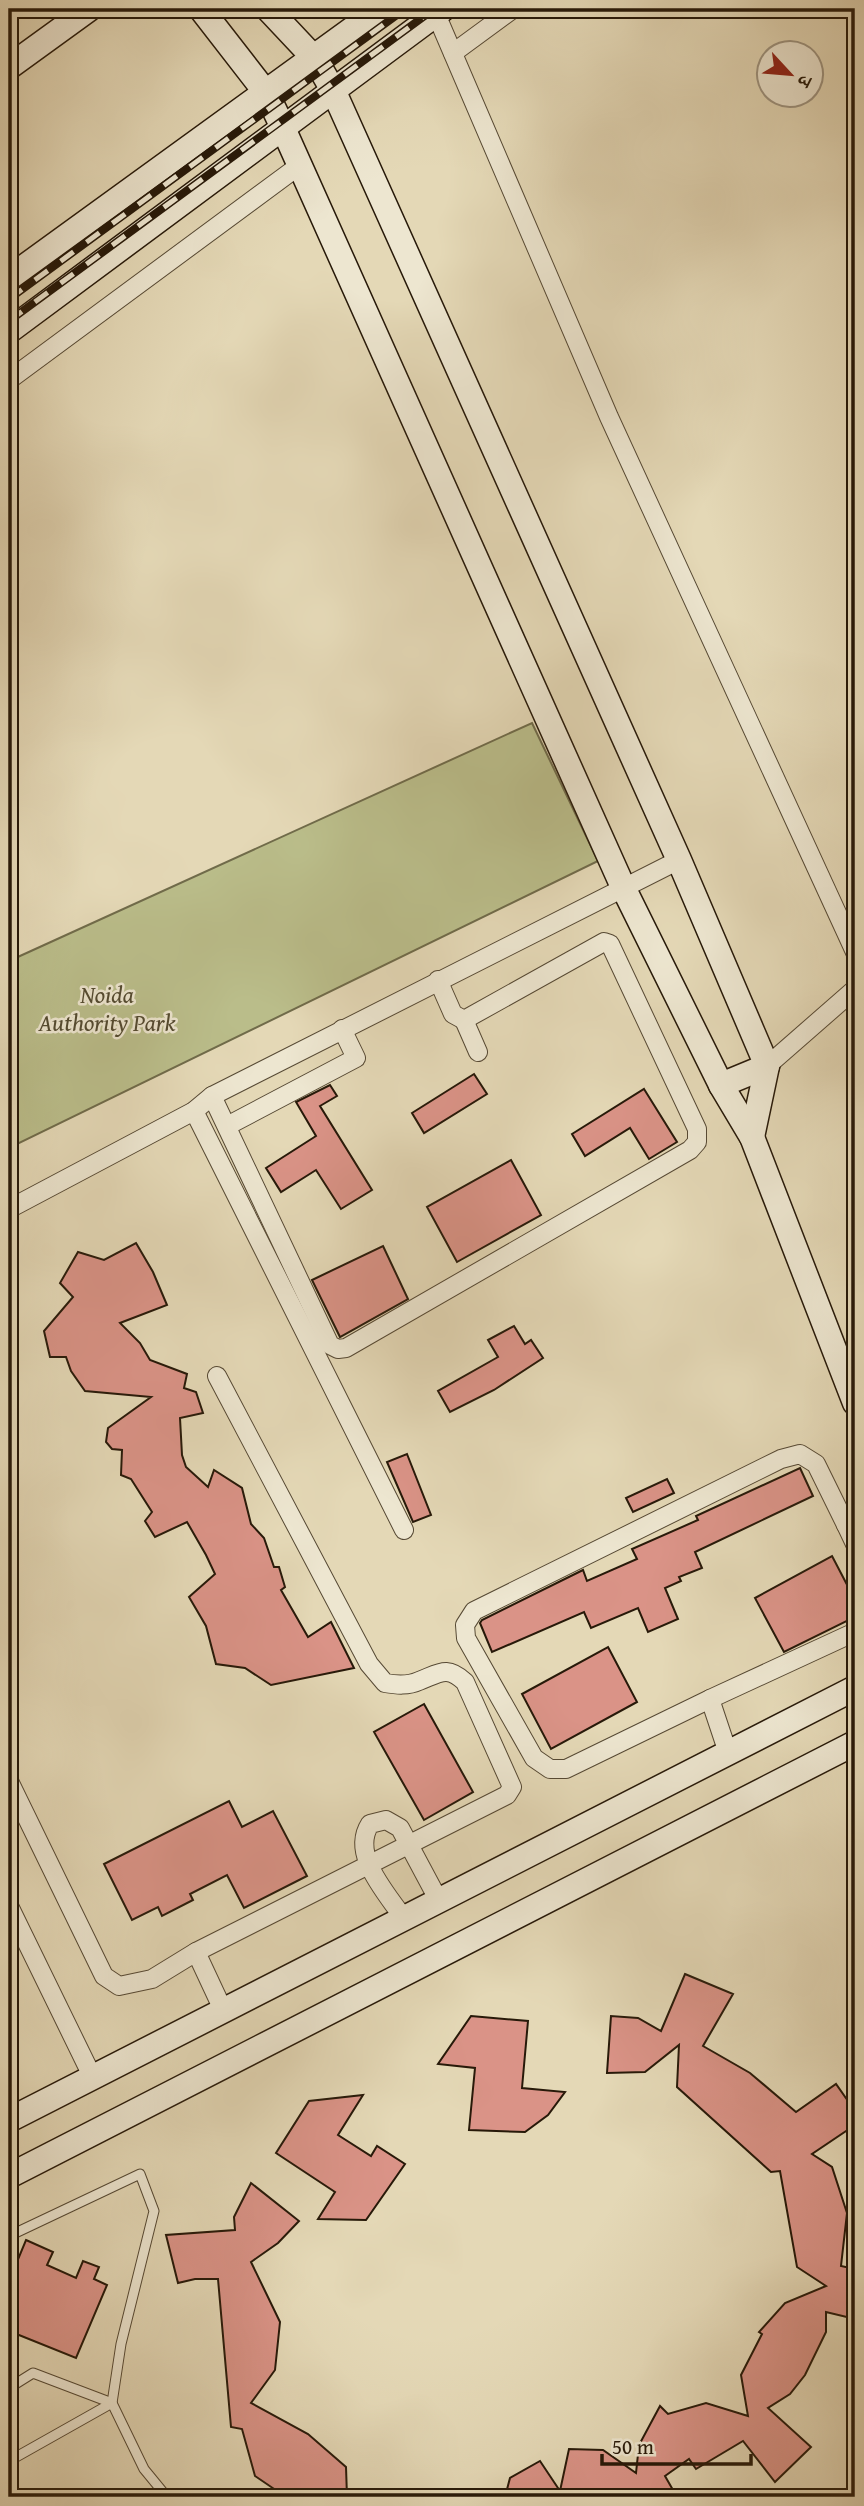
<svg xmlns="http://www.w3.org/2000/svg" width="864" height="2506" font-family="'Gentium Book Plus','Noto Serif Devanagari',serif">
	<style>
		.green { fill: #babd8a; stroke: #706b4a; stroke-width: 2 }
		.building { fill: #da9387; stroke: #271909; stroke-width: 2 }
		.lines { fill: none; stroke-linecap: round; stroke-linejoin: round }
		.lane-casing { stroke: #564934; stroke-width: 11 }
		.street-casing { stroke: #564934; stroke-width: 20 }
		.secondary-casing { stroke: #271909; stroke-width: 27 }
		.lane { stroke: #ede6d0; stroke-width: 9 }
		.street { stroke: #ede6d0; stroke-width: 18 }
		.secondary { stroke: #ede6d0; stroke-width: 24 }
		.rail-casing { stroke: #271909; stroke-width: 8 }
		.rail { stroke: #ede6d0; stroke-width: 5; stroke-dasharray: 16; stroke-linecap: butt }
		.labels { text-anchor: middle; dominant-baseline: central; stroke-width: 5; stroke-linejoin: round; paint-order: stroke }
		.park-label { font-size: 24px; font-style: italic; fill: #534a30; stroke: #ede6d0 }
	</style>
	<rect width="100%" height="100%" fill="#e4d8b6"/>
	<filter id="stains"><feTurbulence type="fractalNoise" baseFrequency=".00286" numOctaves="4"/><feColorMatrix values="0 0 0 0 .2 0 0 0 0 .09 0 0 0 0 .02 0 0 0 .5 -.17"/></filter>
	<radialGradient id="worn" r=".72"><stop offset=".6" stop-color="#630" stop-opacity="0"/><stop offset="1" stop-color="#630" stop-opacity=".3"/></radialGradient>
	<polygon class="green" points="532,723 598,861 9,1148 9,961"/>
	<g class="building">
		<polygon points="474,1074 487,1094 424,1133 412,1113"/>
		<polygon points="330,1085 337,1096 320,1106 372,1190 341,1209 316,1170 281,1192 266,1168 316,1136 296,1102"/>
		<polygon points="644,1089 677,1142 649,1159 630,1128 585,1156 572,1134"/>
		<polygon points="511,1160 541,1215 457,1262 427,1207"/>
		<polygon points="136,1243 153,1272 167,1305 120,1323 140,1343 150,1360 187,1374 184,1388 196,1392 203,1413 180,1418 182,1455 186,1467 208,1487 214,1470 242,1488 251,1524 264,1538 274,1567 279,1567 285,1587 281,1590 308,1637 331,1622 354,1668 271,1685 245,1668 216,1664 206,1626 189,1597 215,1574 206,1555 187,1522 155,1537 145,1521 152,1512 131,1479 121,1475 122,1450 112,1449 106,1442 108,1428 151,1397 85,1391 71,1371 66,1357 50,1357 44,1331 73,1297 60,1283 78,1252 104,1260"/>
		<polygon points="383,1246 408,1299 340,1337 312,1280"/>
		<polygon points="514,1326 525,1344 531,1340 543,1358 494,1390 450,1412 438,1391 498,1357 488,1340"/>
		<polygon points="407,1454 431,1515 413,1522 387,1462"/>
		<polygon points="800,1468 813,1496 695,1552 702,1568 679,1577 681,1581 665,1588 678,1619 648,1632 638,1608 591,1628 584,1612 492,1652 480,1623 482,1620 583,1570 587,1581 637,1559 632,1549 698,1520 696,1516"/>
		<polygon points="667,1479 674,1493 633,1512 626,1498"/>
		<polygon points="832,1556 855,1600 855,1617 784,1652 755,1598"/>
		<polygon points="608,1647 637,1702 551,1749 522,1694"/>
		<polygon points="424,1704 473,1792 424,1820 374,1732"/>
		<polygon points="229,1801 242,1827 273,1811 307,1876 244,1908 227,1875 190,1894 193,1900 162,1916 158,1907 132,1920 104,1864"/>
		<polygon points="685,1974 733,1994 703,2046 750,2073 796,2112 836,2084 855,2111 855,2125 812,2154 832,2167 847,2213 841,2266 855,2269 855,2319 826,2312 826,2332 805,2375 790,2394 768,2408 811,2447 775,2482 743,2441 696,2469 689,2459 665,2476 677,2497 505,2497 510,2478 540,2461 560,2491 569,2449 603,2450 636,2473 639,2445 660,2406 668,2414 706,2403 748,2416 741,2375 762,2334 759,2332 785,2303 826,2286 797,2267 780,2171 771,2172 677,2087 679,2045 645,2072 607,2073 611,2016 638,2018 661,2031"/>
		<polygon points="471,2016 528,2021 522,2088 565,2092 548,2115 525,2132 469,2130 475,2068 438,2064"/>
		<polygon points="363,2095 338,2135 371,2156 377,2146 405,2164 366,2220 318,2219 335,2192 276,2153 309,2101"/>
		<polygon points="251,2183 299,2221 278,2243 251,2262 280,2322 275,2370 251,2403 308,2434 346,2467 347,2497 286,2497 255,2476 242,2429 231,2427 218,2279 195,2279 178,2283 166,2235 235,2230 234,2217"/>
		<polygon points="26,2240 53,2252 47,2265 76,2278 83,2261 99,2267 94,2279 107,2285 76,2358 9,2331 9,2306 16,2289 9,2287 9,2281"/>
	</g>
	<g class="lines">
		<defs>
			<g id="lane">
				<polyline points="9,2236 140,2174 154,2211 121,2344 112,2403 144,2469 167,2497"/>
				<polyline points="9,2388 33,2373 112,2403"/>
				<polyline points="9,2461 112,2403"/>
			</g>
			<g id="street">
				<polyline points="436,14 609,417 855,952"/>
				<polyline points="453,53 513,9"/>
				<polyline points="9,380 300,165"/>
				<polyline points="464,1020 478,1052"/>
				<polyline points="767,1066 855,989"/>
				<polyline points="212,1096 330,1345 338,1349 346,1348 690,1150 697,1142 697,1129 610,944 604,942 464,1020 453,1014 438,980"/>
				<polyline points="194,1111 404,1530"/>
				<polyline points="227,1126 356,1058 342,1029"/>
				<polyline points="9,1209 194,1111 212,1096 679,860"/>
				<polyline points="846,1525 855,1544"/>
				<polyline points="710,1699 855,1632"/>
				<polyline points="728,1753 710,1699 566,1769 550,1769 534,1758 466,1638 465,1625 474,1611 781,1459 800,1454 816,1464 846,1525 855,1519"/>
				<path d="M9,1781L104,1976L119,1986L152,1979L196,1952L507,1795L512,1787L465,1682C447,1665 440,1673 419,1681C408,1686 397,1685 385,1683L369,1664L217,1376"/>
				<polyline points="9,1906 92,2076"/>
				<path d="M404,1919C387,1893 350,1855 370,1824L386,1820L400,1828L439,1901"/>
				<polyline points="196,1952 224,2012"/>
			</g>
			<g id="secondary">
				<polyline points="201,9 267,94 283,128 623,887 721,1085 752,1137 855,1403"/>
				<polyline points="268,9 315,59 334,92 679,860 767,1066 752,1137"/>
				<polyline points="9,67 89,9"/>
				<polyline points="9,278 380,9"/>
				<polyline points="9,331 443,9"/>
				<polyline points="721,1085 767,1066"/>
				<polyline points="9,2120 855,1688"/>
				<polyline points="9,2176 855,1743"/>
			</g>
		</defs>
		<use href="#lane" class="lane-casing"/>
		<use href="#street" class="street-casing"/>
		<use href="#secondary" class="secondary-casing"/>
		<use href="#lane" class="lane"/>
		<use href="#street" class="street"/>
		<use href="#secondary" class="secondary"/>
		<defs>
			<g id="rail">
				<polyline points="9,299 405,9"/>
				<polyline points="9,321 434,9"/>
			</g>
		</defs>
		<use href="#rail" class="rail-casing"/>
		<use href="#rail" class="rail"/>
	</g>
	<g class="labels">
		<g class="park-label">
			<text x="107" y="994">Noida<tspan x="107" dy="28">Authority Park</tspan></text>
		</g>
	</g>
	<rect width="864" height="2506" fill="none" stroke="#e4d8b6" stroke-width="35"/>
	<rect x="10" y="10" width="843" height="2485" fill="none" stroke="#271909" stroke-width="3.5"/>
	<rect x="18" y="18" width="829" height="2471" fill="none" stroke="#271909" stroke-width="2"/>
	<g transform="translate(790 74) rotate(116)"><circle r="33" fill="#ede6d0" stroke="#9e9480" stroke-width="2"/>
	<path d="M0-5L12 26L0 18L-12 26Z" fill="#8f2418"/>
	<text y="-10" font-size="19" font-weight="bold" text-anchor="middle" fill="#271909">उ</text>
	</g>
	<path d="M602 2454v10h149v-10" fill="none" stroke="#271909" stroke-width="3.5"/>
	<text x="612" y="2454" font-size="21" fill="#271909" stroke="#ede6d0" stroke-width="5" paint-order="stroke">50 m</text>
	<rect width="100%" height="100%" filter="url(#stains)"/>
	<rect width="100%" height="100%" fill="url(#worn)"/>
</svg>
